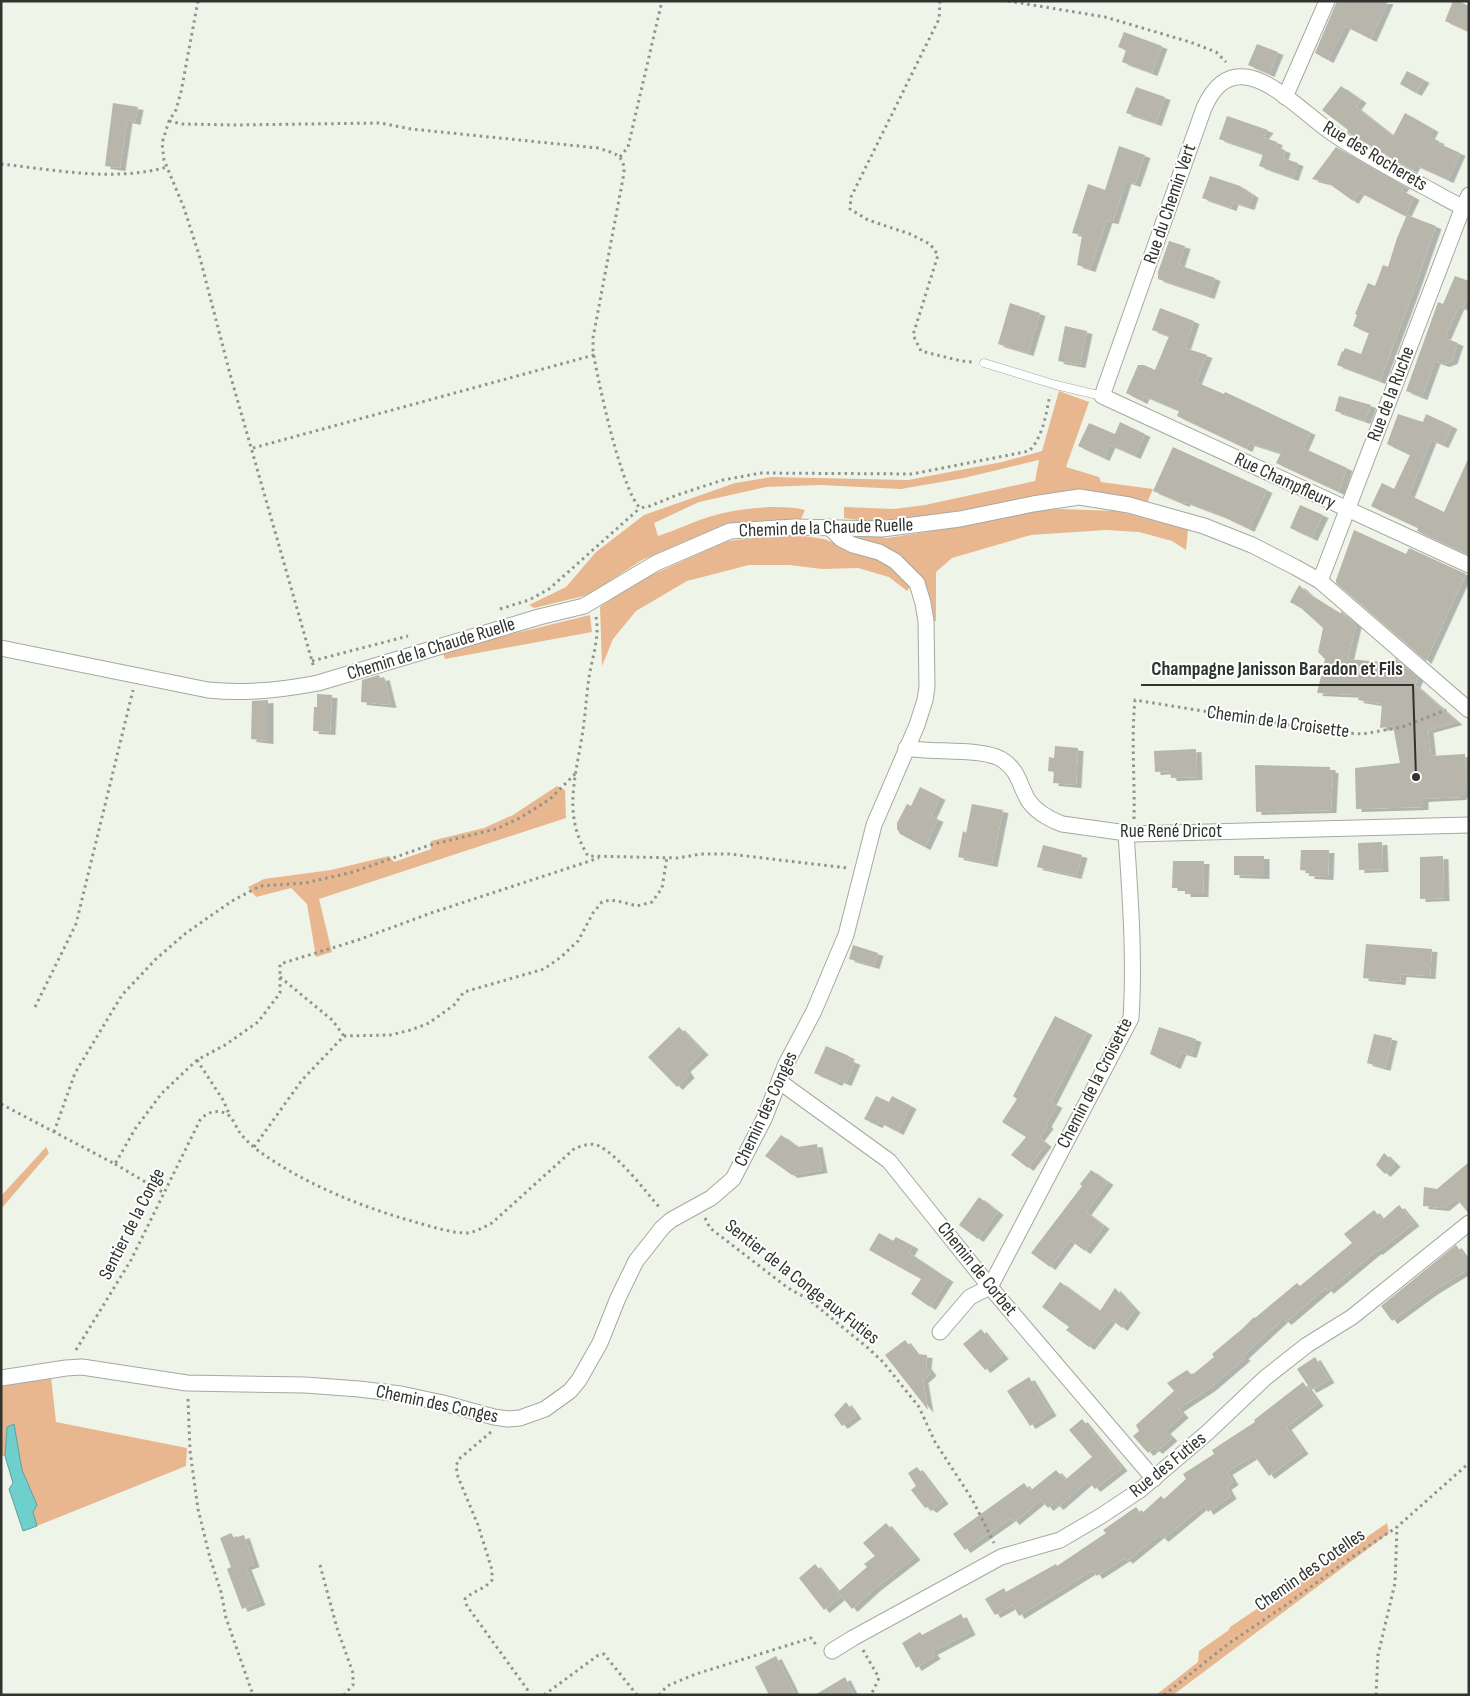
<svg xmlns="http://www.w3.org/2000/svg" width="1470" height="1696" font-family="'Sofia Sans Condensed',sans-serif">
	<style>
		.green { fill: #e9b78f }
		.water { fill: #6fcfcc; stroke: #5ca09d }
		.building { fill: #b8b5aa; filter: url(#shadow) }
		.lines { fill: none; stroke-linecap: round; stroke-linejoin: round }
		.service-casing { stroke: #a5a99f; stroke-width: 9 }
		.minor-casing { stroke: #a5a99f; stroke-width: 17 }
		.path { stroke: #91948d; stroke-width: 3; stroke-dasharray: 2.5 4; stroke-linecap: butt }
		.service { stroke: #fff; stroke-width: 8 }
		.minor { stroke: #fff; stroke-width: 15 }
		.labels { text-anchor: middle; dominant-baseline: central; stroke-width: 4; stroke-linejoin: round; paint-order: stroke }
		.street-label { font-size: 19px; fill: #31332f; stroke: #fff }
		.leader { fill: none; stroke: #31332f; stroke-width: 2 }
		.callout-dot { fill: #31332f; stroke: #fff; stroke-width: 2 }
		.callout-label { font-size: 20px; text-anchor: middle; font-weight: bold; fill: #31332f; stroke: #fff; stroke-width: 4; stroke-linejoin: round; paint-order: stroke }
	</style>
	<defs>
		<filter id="shadow"><feDropShadow dx="5.5" dy="3" stdDeviation="0" flood-color="#0004"/></filter>
	</defs>
	<rect width="100%" height="100%" fill="#eff4e9"/>
	<g class="green">
		<path d="M1059,391L1089,402L1066,467L1099,477L1101,482L1153,489L1147,503L1080,494L1053,493L991,506L890,521L873,522L844,518V507L894,509L925,505L1035,481L1039,460L964,478L901,489L820,485L766,487L699,502L654,523L658,536C677,530 696,520 716,515C740,508 781,504 805,510L801,519L728,523L642,560L588,595L534,608L529,605L566,587L596,552L644,515L735,483L771,477L908,480L1002,462L1042,451Z"/>
		<polygon points="1060,509 1118,511 1188,530 1186,550 1172,541 1139,532 1106,530 1031,535 952,558 936,572 936,621 933,621 927,590 854,542 861,533 887,538 959,527 1038,510"/>
		<polygon points="791,534 824,539 884,562 902,575 910,587 907,591 889,577 858,568 822,569 789,565 749,565 687,581 636,611 613,639 602,666 600,607 636,582 727,541"/>
		<polygon points="590,615 592,632 445,659 442,651"/>
		<polygon points="557,786 565,790 566,818 319,899 332,952 316,957 307,904 291,888 256,897 248,887 264,879 331,870 389,856 394,862 431,849 431,841 484,828 513,815"/>
		<polygon points="46,1147 49,1153 1,1209 1,1196"/>
		<polygon points="51,1377 56,1422 187,1448 186,1466 37,1526 33,1512 36,1505 22,1470 14,1425 7,1427 5,1456 1,1456 1,1385"/>
		<polygon points="1387,1523 1389,1533 1173,1695 1156,1695 1198,1662 1199,1651 1229,1630 1230,1627 1303,1578 1305,1580"/>
	</g>
	<polygon class="water" points="14,1424 22,1470 37,1505 33,1512 37,1526 23,1531 9,1489 13,1483 5,1456 7,1427"/>
	<g class="building">
		<polygon points="1337,1 1388,1 1371,39 1345,26 1328,60 1315,53"/>
		<polygon points="1453,1 1458,1 1469,6 1469,32 1445,21"/>
		<polygon points="1124,32 1162,46 1152,73 1122,62 1126,50 1118,47"/>
		<polygon points="1257,44 1278,52 1269,74 1248,65"/>
		<polygon points="1407,71 1424,80 1416,93 1400,84"/>
		<polygon points="1341,86 1361,100 1356,107 1393,136 1405,113 1433,129 1429,137 1439,141 1438,143 1460,153 1448,180 1415,165 1412,170 1403,165 1347,132 1348,130 1322,110"/>
		<polygon points="1136,87 1165,97 1156,123 1126,113"/>
		<polygon points="113,103 138,107 135,122 127,120 120,168 105,166"/>
		<polygon points="1227,116 1268,130 1263,137 1277,142 1276,147 1285,150 1283,158 1298,163 1293,178 1259,166 1263,154 1219,139"/>
		<polygon points="1119,146 1145,155 1135,184 1126,181 1113,221 1107,220 1090,269 1077,265 1082,235 1072,233 1088,184 1105,190"/>
		<polygon points="1336,147 1404,186 1401,190 1414,197 1405,216 1359,192 1353,201 1328,183 1312,179"/>
		<polygon points="1210,176 1240,186 1253,195 1249,207 1233,202 1231,208 1202,198"/>
		<polygon points="1407,215 1436,226 1413,292 1380,381 1337,365 1342,351 1343,352 1345,348 1361,354 1369,333 1353,326 1357,315 1355,314 1368,283 1375,286 1383,265 1388,267 1397,238"/>
		<polygon points="1169,241 1185,246 1179,265 1215,278 1209,296 1158,279 1158,272"/>
		<polygon points="1455,276 1469,281 1469,294 1463,308 1459,306 1445,338 1458,343 1452,361 1444,364 1435,361 1422,397 1406,391 1438,302 1443,304"/>
		<polygon points="1010,303 1040,313 1028,353 998,344"/>
		<polygon points="1160,308 1194,321 1185,348 1207,355 1196,382 1224,394 1225,392 1310,432 1303,448 1347,468 1339,492 1276,463 1281,453 1249,443 1247,449 1177,416 1179,411 1144,396 1142,401 1126,393 1138,365 1144,365 1155,370 1169,336 1152,330"/>
		<polygon points="1065,326 1087,331 1080,365 1058,361"/>
		<polygon points="1339,396 1371,405 1365,421 1335,411"/>
		<polygon points="1398,414 1423,422 1426,414 1452,426 1443,445 1431,440 1409,495 1444,512 1469,457 1469,555 1417,531 1418,528 1371,506 1382,483 1394,489 1410,455 1387,444"/>
		<polygon points="1120,422 1145,434 1135,456 1110,445 1104,458 1078,446 1089,423 1115,434"/>
		<polygon points="1173,447 1267,490 1249,529 1222,516 1185,502 1184,504 1153,491"/>
		<polygon points="1300,505 1323,515 1312,538 1290,528"/>
		<polygon points="1354,530 1406,554 1409,548 1466,574 1426,661 1336,583 1336,580"/>
		<polygon points="1299,585 1309,594 1341,614 1341,611 1356,625 1348,659 1393,663 1395,658 1418,678 1415,685 1457,722 1428,730 1431,756 1465,754 1466,795 1461,795 1461,797 1423,799 1423,807 1356,809 1355,768 1400,763 1393,726 1380,728 1382,704 1358,700 1359,695 1317,693 1325,659 1318,652 1323,628 1301,608 1290,602"/>
		<polygon points="379,675 380,678 384,677 391,705 361,702 362,680"/>
		<polygon points="317,694 332,695 330,732 313,731 314,707 317,707"/>
		<polygon points="268,700 268,741 251,739 252,701"/>
		<polygon points="1055,746 1078,748 1076,785 1053,783 1054,772 1048,771 1049,757 1054,758"/>
		<polygon points="1196,749 1197,777 1171,778 1170,771 1155,772 1154,751"/>
		<polygon points="1255,765 1330,767 1330,770 1333,770 1331,810 1256,812"/>
		<polygon points="920,787 940,797 931,816 938,819 925,847 900,834 897,829 897,823 907,804 911,806"/>
		<polygon points="972,804 1003,810 992,864 958,857 963,831 966,833"/>
		<polygon points="1382,842 1383,869 1359,870 1358,843"/>
		<polygon points="1043,845 1082,855 1076,876 1037,867"/>
		<polygon points="1301,850 1329,850 1328,877 1309,876 1309,871 1300,870"/>
		<polygon points="1234,856 1264,856 1264,876 1234,875"/>
		<polygon points="1443,856 1444,898 1420,899 1420,857"/>
		<polygon points="1173,861 1204,861 1203,894 1185,894 1185,888 1172,888"/>
		<polygon points="1366,944 1432,949 1430,976 1401,974 1400,982 1363,978"/>
		<polygon points="853,945 878,953 874,966 849,959"/>
		<polygon points="1055,1016 1087,1032 1051,1102 1057,1105 1046,1124 1048,1126 1039,1138 1046,1144 1028,1168 1011,1155 1026,1137 1002,1122 1017,1099 1013,1096"/>
		<polygon points="679,1027 703,1052 685,1069 689,1075 677,1087 648,1057"/>
		<polygon points="1159,1027 1196,1039 1191,1055 1181,1052 1175,1066 1150,1054"/>
		<polygon points="1374,1034 1392,1038 1385,1068 1367,1063"/>
		<polygon points="826,1046 849,1056 848,1059 855,1062 846,1083 838,1080 837,1083 814,1073"/>
		<polygon points="876,1096 889,1102 892,1096 911,1106 898,1132 879,1122 877,1125 864,1119"/>
		<polygon points="781,1135 798,1147 817,1144 822,1170 792,1175 765,1156"/>
		<polygon points="1384,1153 1395,1164 1385,1174 1376,1165"/>
		<polygon points="1469,1162 1469,1214 1456,1198 1444,1208 1423,1206 1424,1187 1437,1189"/>
		<polygon points="1091,1170 1108,1182 1086,1212 1104,1226 1085,1251 1070,1240 1050,1267 1031,1253 1082,1186 1080,1184"/>
		<polygon points="979,1197 998,1212 978,1239 959,1225"/>
		<polygon points="1399,1205 1414,1223 1377,1252 1376,1251 1328,1291 1326,1288 1286,1322 1283,1319 1243,1356 1245,1358 1210,1388 1178,1409 1183,1415 1165,1431 1172,1438 1157,1451 1154,1448 1148,1453 1133,1436 1139,1431 1136,1425 1174,1391 1167,1383 1187,1370 1192,1375 1214,1357 1212,1354 1242,1329 1254,1317 1255,1318 1297,1283 1300,1286 1352,1243 1344,1234 1374,1210 1382,1220"/>
		<polygon points="879,1233 893,1241 896,1237 913,1246 909,1253 948,1279 930,1307 911,1294 921,1279 869,1250"/>
		<polygon points="1456,1245 1469,1263 1469,1269 1433,1291 1392,1321 1381,1306"/>
		<polygon points="1060,1282 1100,1311 1115,1288 1135,1310 1122,1328 1111,1319 1089,1347 1066,1330 1069,1327 1042,1307"/>
		<polygon points="981,1329 1003,1356 985,1370 963,1344"/>
		<polygon points="905,1340 916,1354 927,1355 926,1366 931,1373 923,1380 928,1410 885,1355"/>
		<polygon points="1315,1357 1329,1380 1311,1390 1297,1369"/>
		<polygon points="1029,1377 1051,1413 1030,1426 1007,1391"/>
		<polygon points="1303,1382 1318,1403 1286,1427 1303,1451 1269,1476 1254,1455 1227,1472 1233,1482 1226,1487 1231,1496 1208,1512 1204,1505 1163,1539 1159,1535 1127,1561 1125,1558 1097,1576 1093,1570 1019,1616 1013,1605 995,1615 985,1599 1004,1588 1006,1592 1056,1564 1057,1566 1106,1533 1103,1530 1136,1507 1141,1514 1161,1496 1164,1499 1186,1479 1183,1474 1214,1454 1212,1450 1255,1422 1254,1420"/>
		<polygon points="846,1402 856,1416 842,1426 834,1415"/>
		<polygon points="1082,1419 1122,1468 1095,1489 1088,1481 1058,1507 1054,1503 1048,1508 1041,1500 1014,1522 1011,1518 965,1550 953,1534 1024,1483 1030,1491 1056,1470 1065,1480 1092,1457 1069,1430"/>
		<polygon points="917,1467 943,1501 931,1510 928,1507 925,1508 911,1490 916,1486 908,1473"/>
		<polygon points="886,1523 915,1557 875,1588 852,1609 838,1592 867,1567 864,1564 875,1556 863,1543"/>
		<polygon points="231,1533 234,1538 244,1535 254,1564 246,1567 260,1602 242,1609 227,1569 231,1567 220,1538"/>
		<polygon points="815,1564 841,1596 824,1610 799,1578"/>
		<polygon points="961,1614 970,1632 932,1652 935,1656 916,1668 902,1643 920,1632 922,1635"/>
		<polygon points="776,1656 790,1683 795,1695 769,1695 755,1667"/>
		<polygon points="845,1677 854,1695 815,1695"/>
	</g>
	<g class="lines">
		<defs>
			<polyline id="service" points="984,363 1056,385 1102,396"/>
			<g id="minor">
				<polyline points="1285,97 1327,1"/>
				<path d="M1469,210C1452,203 1437,193 1421,185C1391,169 1360,152 1332,133C1309,117 1273,80 1246,77C1224,74 1212,90 1204,108L1102,396L1469,565"/>
				<polyline points="1320,581 1463,207 1469,195"/>
				<path d="M1,648L208,690C245,694 282,690 318,683L539,617L584,606L656,563L730,531L795,527L882,529L960,519L1033,504L1079,497L1129,505L1204,526L1252,545L1295,567L1320,581L1469,710"/>
				<path d="M906,748C931,753 982,748 1001,759C1018,769 1019,784 1028,800C1036,812 1049,819 1062,824L1134,834L1469,825"/>
				<polyline points="780,1082 889,1161 990,1287 1154,1479"/>
				<path d="M940,1332L970,1297L990,1287L1131,1018C1135,958 1130,893 1126,833"/>
				<polyline points="1,1378 66,1368 82,1367 187,1383 305,1385 359,1389 401,1394 443,1403 494,1417 508,1419 520,1418 545,1409 570,1391 579,1380 600,1343 618,1298 636,1261 662,1228 671,1220 711,1198 733,1179 764,1119 786,1064 814,1011 846,935 874,825 917,725 925,700 927,687 926,621 923,603 917,583 895,561 879,552 853,545 841,539 829,527"/>
				<polyline points="832,1651 853,1638 1001,1557 1060,1540 1101,1516 1140,1490 1208,1432 1265,1378 1307,1345 1352,1317 1469,1223"/>
			</g>
		</defs>
		<use href="#service" class="service-casing"/>
		<use href="#minor" class="minor-casing"/>
		<g class="path">
			<polyline points="198,1 181,92 176,110 169,121 162,143 164,160 184,208 200,258 230,374 314,668"/>
			<polyline points="940,1 939,19 851,197 850,209 868,220 910,234 930,244 938,255 913,335 921,351 961,361 973,362"/>
			<polyline points="1008,1 1105,17 1190,42 1216,52 1226,62"/>
			<path d="M169,121L182,124L234,125L380,123L411,129L598,148C613,153 625,154 624,173L593,338V351C598,381 621,489 640,508L650,506L677,495L723,480L761,473L912,474L1029,451C1043,437 1046,414 1050,395"/>
			<polyline points="620,157 628,147 662,1"/>
			<path d="M1,164C56,170 114,182 167,167"/>
			<polyline points="253,448 594,355"/>
			<polyline points="500,609 529,600 549,589 640,508"/>
			<path d="M596,617C600,637 592,658 589,677C586,699 585,721 581,742C574,784 564,817 588,856L678,858L701,854H729L848,868"/>
			<polyline points="312,661 408,636"/>
			<path d="M1134,819C1135,779 1131,740 1135,700L1333,732L1363,734L1402,727L1446,710"/>
			<polyline points="280,977 332,1020 344,1036"/>
			<polyline points="35,1007 76,924 133,690"/>
			<polyline points="197,1060 223,1100 230,1116"/>
			<polyline points="1,1104 115,1164 135,1129 162,1093 197,1060 225,1045 258,1022 280,993 280,964 358,940 431,913 599,858"/>
			<polyline points="54,1132 75,1073 122,995 156,959 186,933 232,901 260,886 305,883 353,872 430,845 496,829 520,818 550,799 575,774"/>
			<polyline points="254,1147 302,1080 344,1036 390,1035 411,1030 429,1023 454,1005 464,992 544,969 561,957 578,941 593,913 602,902 610,900 622,902 637,906 652,902 662,888 667,857"/>
			<polyline points="115,1164 164,1193"/>
			<polyline points="705,1218 710,1228 788,1288 808,1299 868,1348 883,1362 919,1407 935,1442 972,1499 994,1543"/>
			<path d="M76,1350L131,1260L200,1120C207,1112 217,1109 227,1114C233,1118 236,1127 240,1133C245,1139 250,1144 256,1149C305,1185 364,1208 422,1224C437,1228 452,1233 467,1233C476,1232 484,1227 492,1223L575,1148C583,1146 591,1142 599,1146C618,1155 646,1192 660,1208"/>
			<polyline points="188,1399 190,1451 198,1509 210,1558 221,1592 226,1618 253,1695"/>
			<path d="M491,1432L459,1459L456,1466L458,1477L478,1525L492,1570V1580C484,1590 474,1590 465,1599L467,1606L527,1689L529,1695"/>
			<polyline points="320,1565 337,1628 353,1673 353,1685 344,1695"/>
			<polyline points="863,1650 879,1678 871,1695"/>
			<polyline points="544,1695 597,1656 604,1654 637,1695"/>
			<polyline points="659,1695 667,1686 696,1674 811,1638 817,1646"/>
			<polyline points="1164,1695 1228,1644 1286,1605 1346,1561 1397,1527 1469,1463"/>
			<polyline points="1376,1695 1378,1655 1395,1583 1397,1527"/>
		</g>
		<use href="#service" class="service"/>
		<use href="#minor" class="minor"/>
	</g>
	<g class="labels">
		<g class="street-label">
			<text transform="translate(1375 156) rotate(31)">Rue des Rocherets</text>
			<text transform="translate(1170 204) rotate(-71)">Rue du Chemin Vert</text>
			<text transform="translate(1391 394) rotate(-69)">Rue de la Ruche</text>
			<text transform="translate(1285 481) rotate(25)">Rue Champfleury</text>
			<text transform="translate(826 528) rotate(-2)">Chemin de la Chaude Ruelle</text>
			<text transform="translate(431 649) rotate(-17)">Chemin de la Chaude Ruelle</text>
			<text transform="translate(1278 722) rotate(8)">Chemin de la Croisette</text>
			<text x="1171" y="831">Rue René Dricot</text>
			<text transform="translate(1095 1083) rotate(-63)">Chemin de la Croisette</text>
			<text transform="translate(766 1109) rotate(-65)">Chemin des Conges</text>
			<text transform="translate(132 1224) rotate(-63)">Sentier de la Conge</text>
			<text transform="translate(977 1269) rotate(51)">Chemin de Corbet</text>
			<text transform="translate(802 1282) rotate(38)">Sentier de la Conge aux Futies</text>
			<text transform="translate(437 1404) rotate(12)">Chemin des Conges</text>
			<text transform="translate(1168 1465) rotate(-39)">Rue des Futies</text>
			<text transform="translate(1310 1570) rotate(-35)">Chemin des Cotelles</text>
		</g>
	</g>
	<path class="leader" d="M1416 777L1413 685H1141"/>
	<circle class="callout-dot" cx="1416" cy="777" r="5"/>
	<g class="callout-label">
		<text x="1277" y="675">Champagne Janisson Baradon et Fils</text>
	</g>
	<rect width="1470" height="1696" fill="none" stroke="#31332f" stroke-width="5"/>
</svg>
